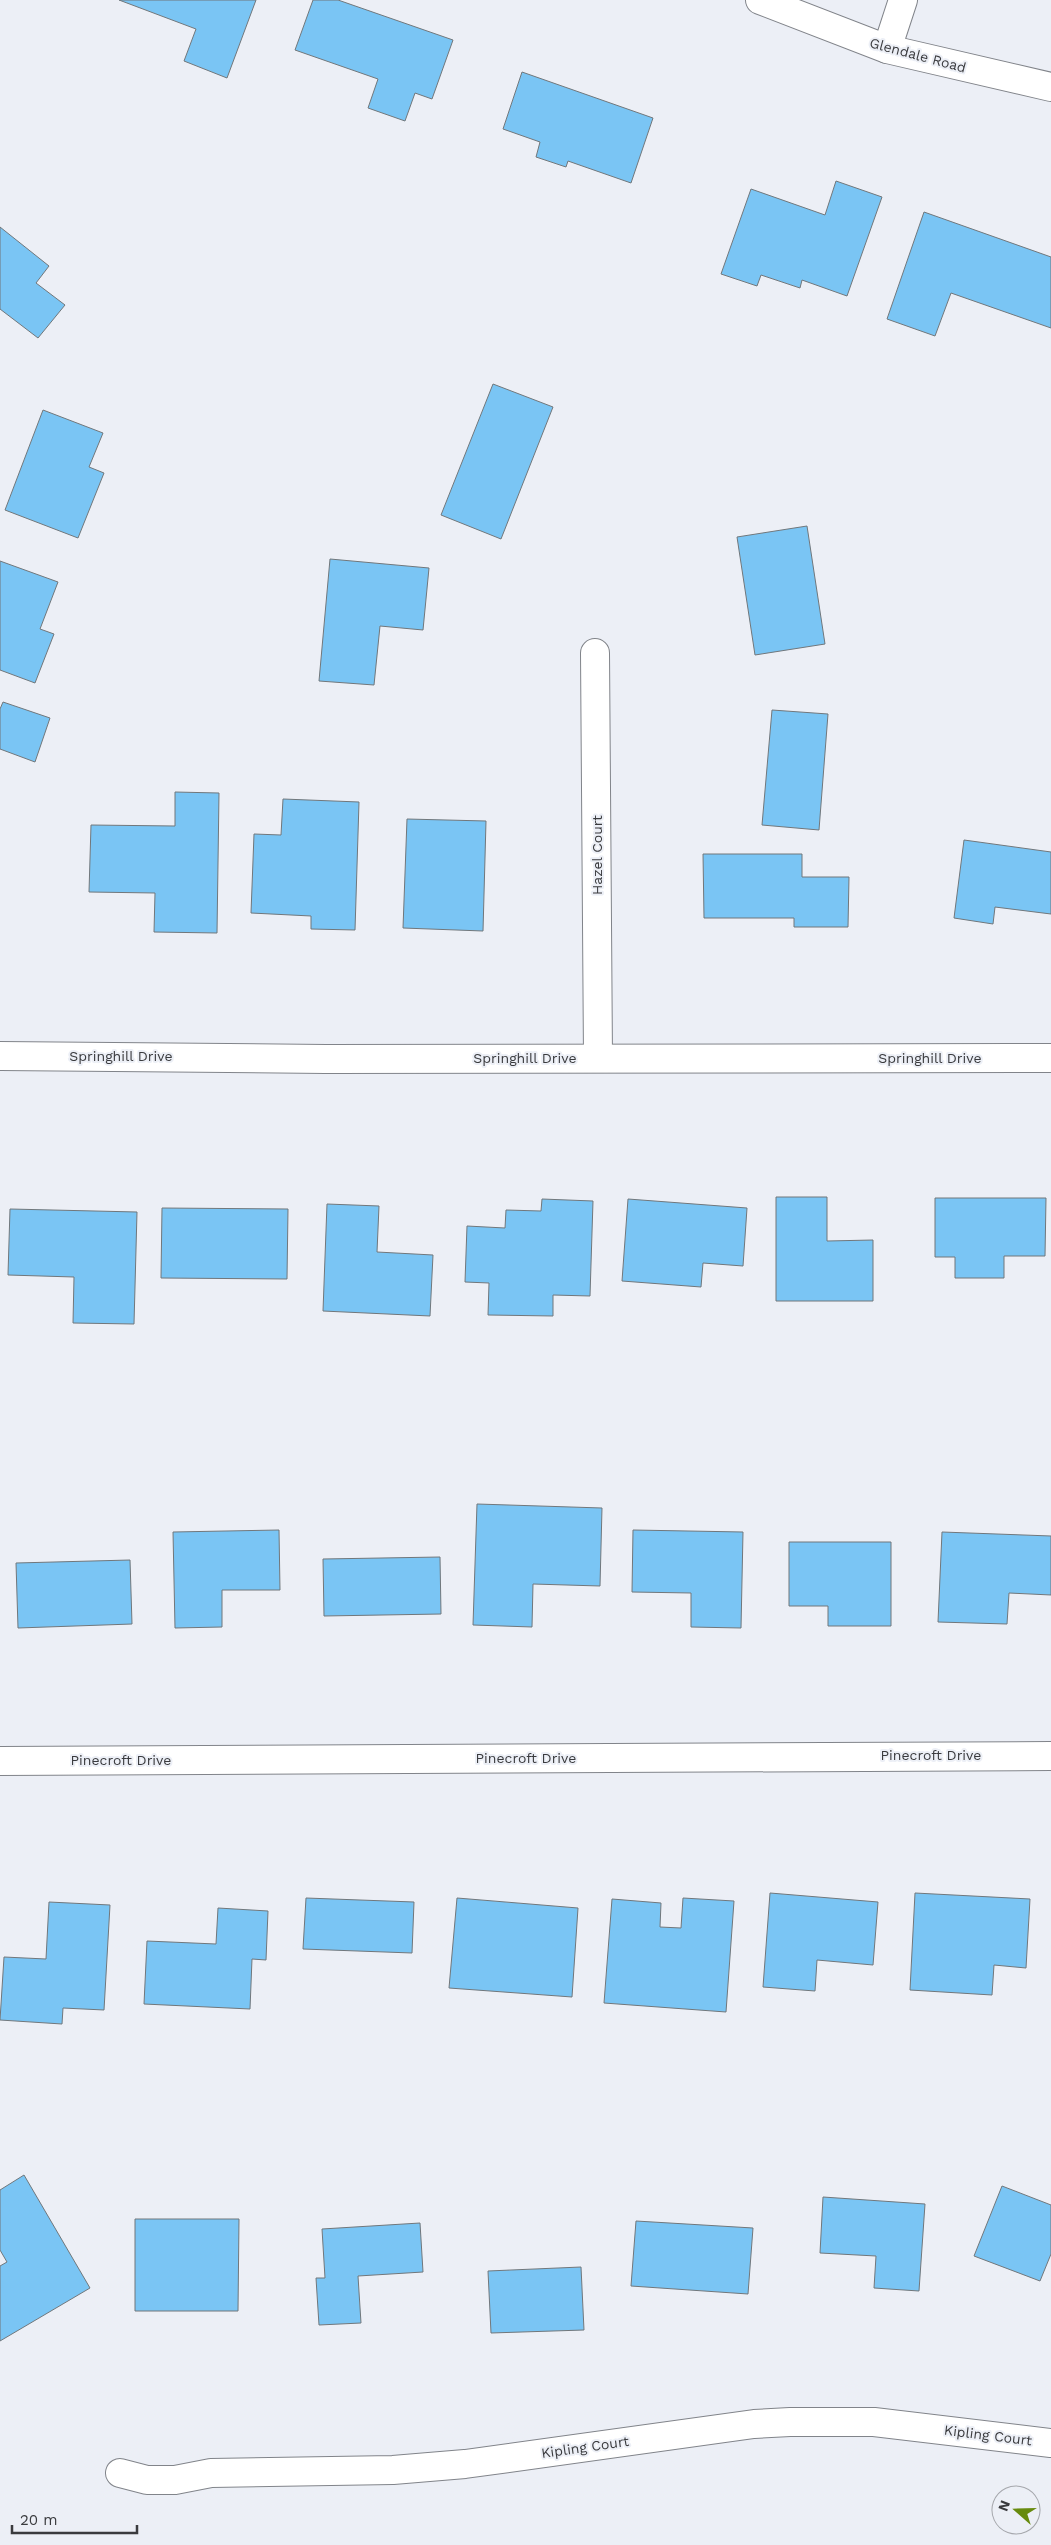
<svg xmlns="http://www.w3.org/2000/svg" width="1051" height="2545" font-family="'Work Sans',sans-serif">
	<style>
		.building { fill: #7ac5f4; stroke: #71777b }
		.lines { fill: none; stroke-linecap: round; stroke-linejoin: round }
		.street-casing { stroke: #81848a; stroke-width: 30 }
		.street { stroke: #fff; stroke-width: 28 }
		.labels { text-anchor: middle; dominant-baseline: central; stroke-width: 4; stroke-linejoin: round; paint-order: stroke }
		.street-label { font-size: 14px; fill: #3a3b3e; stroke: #eceff6 }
	</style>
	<rect width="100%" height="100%" fill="#eceff6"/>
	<g class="building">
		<polygon points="119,0 256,0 227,78 184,61 196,29"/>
		<polygon points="313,0 338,0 453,40 432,99 415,93 405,121 368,108 378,79 295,50"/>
		<polygon points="522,72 653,118 631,183 568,161 566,167 536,157 540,142 503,129"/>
		<polygon points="836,181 882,197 847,296 802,280 800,288 761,275 757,286 721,274 751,189 825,215"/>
		<polygon points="924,212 1051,257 1051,328 951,293 935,336 887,319"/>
		<polygon points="0,227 49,266 36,283 65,305 38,338 0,309"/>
		<polygon points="493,384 553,407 501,539 441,515"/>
		<polygon points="43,410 103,433 89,467 104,473 78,538 5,510"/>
		<polygon points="807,526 825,644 755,655 737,537"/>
		<polygon points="330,559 429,568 423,630 380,626 374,685 319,681"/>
		<polygon points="0,561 58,582 40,629 54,634 35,683 0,670"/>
		<polygon points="3,702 50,718 35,762 0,749 0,709"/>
		<polygon points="772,710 828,714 819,830 762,825"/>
		<polygon points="175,792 219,793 217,933 154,932 155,893 89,892 91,825 175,826"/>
		<polygon points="283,799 359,802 355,930 311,929 311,916 251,913 254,834 281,835"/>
		<polygon points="407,819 486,821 483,931 403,928"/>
		<polygon points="964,840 1051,852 1051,914 995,907 993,924 954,918"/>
		<polygon points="703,854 802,854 802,877 849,877 848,927 794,927 794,918 704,918"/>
		<polygon points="776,1197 827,1197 827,1241 873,1240 873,1301 776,1301"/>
		<polygon points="935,1198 1046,1198 1045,1256 1004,1256 1004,1278 955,1278 955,1257 935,1257"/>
		<polygon points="542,1199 593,1201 590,1296 553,1295 553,1316 488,1315 489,1283 465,1282 467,1226 505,1228 506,1210 541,1211"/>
		<polygon points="628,1199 747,1208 743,1266 703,1263 701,1287 622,1281"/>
		<polygon points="327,1204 379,1206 377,1252 433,1255 430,1316 323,1311"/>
		<polygon points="162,1208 288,1209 287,1279 161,1278"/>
		<polygon points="10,1209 137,1212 134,1324 73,1323 74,1277 8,1275"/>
		<polygon points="477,1504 602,1508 600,1586 533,1584 532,1627 473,1625"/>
		<polygon points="279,1530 280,1590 222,1590 222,1627 175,1628 173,1532"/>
		<polygon points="633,1530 743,1532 741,1628 691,1627 691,1593 632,1592"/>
		<polygon points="942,1532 1051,1536 1051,1595 1009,1593 1007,1624 938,1622"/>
		<polygon points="789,1542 891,1542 891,1626 828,1626 828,1606 789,1606"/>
		<polygon points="440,1557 441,1614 324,1616 323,1559"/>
		<polygon points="130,1560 132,1624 18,1628 16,1563"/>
		<polygon points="770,1893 878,1902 873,1965 817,1960 815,1991 763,1987"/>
		<polygon points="915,1893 1030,1899 1026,1968 994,1965 992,1995 910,1990"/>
		<polygon points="306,1898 414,1902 412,1953 303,1949"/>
		<polygon points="457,1898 578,1908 572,1997 449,1988"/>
		<polygon points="683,1898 734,1901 726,2012 604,2003 612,1899 661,1903 660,1927 681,1928"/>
		<polygon points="49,1902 110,1905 104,2010 63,2008 62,2024 0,2020 4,1957 46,1959"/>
		<polygon points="218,1908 268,1911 266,1960 252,1959 250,2009 144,2004 147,1941 216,1944"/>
		<polygon points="24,2175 90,2288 0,2341 0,2266 7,2262 0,2250 0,2190"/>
		<polygon points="1002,2186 1051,2205 1051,2254 1040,2281 974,2256"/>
		<polygon points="823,2197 925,2204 919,2291 874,2288 876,2256 820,2253"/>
		<polygon points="135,2219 239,2219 238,2311 135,2311"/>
		<polygon points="636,2221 753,2228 748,2294 631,2286"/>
		<polygon points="420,2223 423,2272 358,2276 361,2323 319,2325 316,2278 325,2278 322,2229"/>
		<polygon points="581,2267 584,2330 491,2333 488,2271"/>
	</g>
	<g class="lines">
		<defs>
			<g id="street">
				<polyline points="760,0 887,49 1051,87"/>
				<polyline points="887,49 903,0"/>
				<polyline points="595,653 598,1058"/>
				<polyline points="0,1056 326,1059 1051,1058"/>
				<polyline points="0,1761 1051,1756"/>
				<polyline points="120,2473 147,2480 175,2480 211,2473 393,2470 465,2464 754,2424 790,2422 874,2422 1051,2443"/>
			</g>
		</defs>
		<use href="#street" class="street-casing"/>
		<use href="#street" class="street"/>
	</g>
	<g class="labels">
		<g class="street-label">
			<text transform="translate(918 55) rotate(15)">Glendale Road</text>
			<text transform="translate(597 855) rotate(-90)">Hazel Court</text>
			<text x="121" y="1056">Springhill Drive</text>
			<text x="525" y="1058">Springhill Drive</text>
			<text x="930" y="1058">Springhill Drive</text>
			<text x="931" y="1755">Pinecroft Drive</text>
			<text x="526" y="1758">Pinecroft Drive</text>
			<text x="121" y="1760">Pinecroft Drive</text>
			<text transform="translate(988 2435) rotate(7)">Kipling Court</text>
			<text transform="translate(585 2447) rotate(-8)">Kipling Court</text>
		</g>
	</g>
	<g transform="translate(1016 2510) rotate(290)"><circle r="24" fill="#eceff6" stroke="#a5a7ac"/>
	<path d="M0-4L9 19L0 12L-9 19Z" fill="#678a0e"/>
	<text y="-8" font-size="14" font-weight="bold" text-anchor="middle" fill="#3a3b3e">N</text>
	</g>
	<path d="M12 2525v8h125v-8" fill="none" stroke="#3a3b3e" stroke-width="2.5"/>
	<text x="20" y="2525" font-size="15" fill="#3a3b3e" stroke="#eceff6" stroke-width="4" paint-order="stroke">20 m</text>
</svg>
